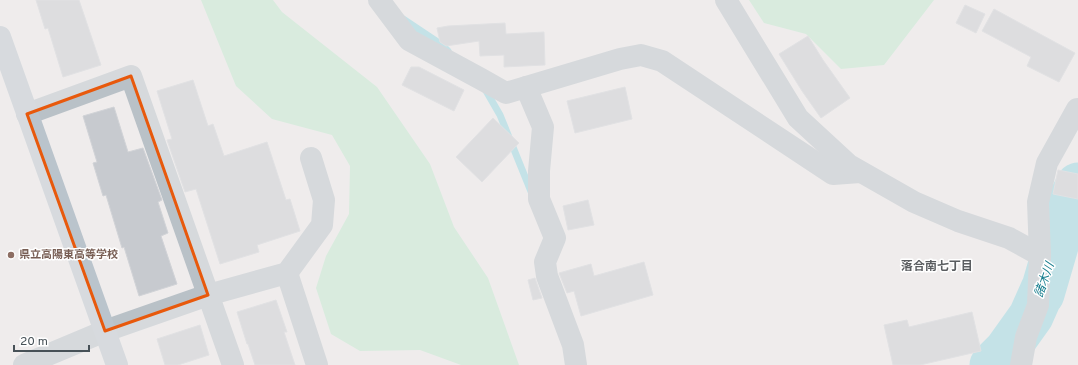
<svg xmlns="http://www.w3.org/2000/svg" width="1078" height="365" font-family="Overpass,'Noto Sans JP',sans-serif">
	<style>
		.green { fill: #bee9cc }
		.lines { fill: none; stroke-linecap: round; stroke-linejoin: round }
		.stream { stroke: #90d6e1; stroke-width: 7 }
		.river { stroke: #90d6e1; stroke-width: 45 }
		.building { fill: #c7cacf; stroke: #d1d3d7 }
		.street { stroke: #b9c1c7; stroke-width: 22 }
		.secondary { stroke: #bac4cc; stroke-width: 22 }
		.marked { fill: none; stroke: #e8590c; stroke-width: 3; stroke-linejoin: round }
		.education-dot { fill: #8d6e63; stroke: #fff; stroke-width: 1.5 }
		.labels { text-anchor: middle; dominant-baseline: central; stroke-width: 3; stroke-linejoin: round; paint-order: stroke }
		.education-label { font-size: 11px; font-weight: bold; fill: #785e54; stroke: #fff; text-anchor: start }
		.neighbourhood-label { font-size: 12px; font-weight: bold; fill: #5a5d60; stroke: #fff }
		.water-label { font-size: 12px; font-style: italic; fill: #1a7f8f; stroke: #fff }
	</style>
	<rect width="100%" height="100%" fill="#efecec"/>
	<g class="green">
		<polygon points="201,0 273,0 282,12 377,87 430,164 454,227 488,278 519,365 461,365 420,350 360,351 331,334 316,288 326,256 349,214 350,166 332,135 272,119 236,86"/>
		<polygon points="749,0 934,0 884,65 841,69 806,34 764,23"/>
	</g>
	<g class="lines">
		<g class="stream">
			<polyline points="403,19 442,45 448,51"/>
			<polyline points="485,89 500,115 532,194"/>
		</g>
		<polyline class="river" points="992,365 1006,351 1031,316 1043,289 1042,294 1068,205 1078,185"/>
	</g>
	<g class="building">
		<polygon points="36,0 79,0 101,65 63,77 48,28 45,29"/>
		<polygon points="965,5 985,14 976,33 956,23"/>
		<polygon points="994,9 1075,53 1059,82 1027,66 1031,57 982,31"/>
		<polygon points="505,23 506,34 544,32 545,65 504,67 504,55 480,56 479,41 446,46 440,42 437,28 448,26"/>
		<polygon points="808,36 823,60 850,98 821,118 802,91 779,54"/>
		<polygon points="411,67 419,67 464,90 454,111 402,85"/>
		<polygon points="193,80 208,126 213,124 224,156 267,142 286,200 290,199 300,231 257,245 259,252 220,264 196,189 185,192 167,140 172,139 157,91"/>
		<polygon points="625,87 632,119 575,133 567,101"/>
		<polygon points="114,107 128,152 143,148 162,200 158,202 168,233 161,236 177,284 139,296 124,247 122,248 106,195 103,196 93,163 97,162 83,116"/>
		<polygon points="493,118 519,143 482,182 456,157"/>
		<polygon points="1058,170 1078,174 1078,199 1053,194"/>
		<polygon points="588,200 594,225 568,230 563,206"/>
		<polygon points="644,262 653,295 581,316 574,291 567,293 559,273 591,264 594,276"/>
		<polygon points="535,278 542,298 533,300 528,280"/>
		<polygon points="276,300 287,332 284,332 295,365 255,365 248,344 247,344 237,312"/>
		<polygon points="972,312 981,351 920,365 893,365 884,325 907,320 909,327"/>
		<polygon points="200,325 209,355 178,365 165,365 157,339"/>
	</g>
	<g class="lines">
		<g class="street">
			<polyline points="379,0 409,40 481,79 506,93 620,59 641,55 662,61 833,174 860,172"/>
			<polyline points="726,0 798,118 849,165 914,202 958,221 1009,238 1040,255"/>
			<polyline points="526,87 543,127 539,171 539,199 555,238 545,262 547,276 573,345 576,365"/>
			<polyline points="27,114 131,76 233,365"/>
			<polyline points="287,273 317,365"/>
			<polyline points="24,365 105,331 208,295 287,273 322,225 324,200 311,158"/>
			<polyline points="1021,365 1026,337 1038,305 1040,255 1038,202 1047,163 1077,109"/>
		</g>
		<polyline class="secondary" points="0,37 117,365"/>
	</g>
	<path d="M0 0H1078V365H0ZM131,76L208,295L105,331L27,114Z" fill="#efecec" fill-opacity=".55" fill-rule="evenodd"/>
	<path class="marked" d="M131,76L208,295L105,331L27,114Z"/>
	<circle class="education-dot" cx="11" cy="255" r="4"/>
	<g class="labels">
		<g class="education-label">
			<text x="19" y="255">県立高陽東高等学校</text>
		</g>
		<g class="neighbourhood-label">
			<text x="937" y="267">落合南七丁目</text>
		</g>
		<g class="water-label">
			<text transform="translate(1045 280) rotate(-70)">諸木川</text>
		</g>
	</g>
	<path d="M14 345v6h75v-6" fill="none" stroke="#475157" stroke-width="2"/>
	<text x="20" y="345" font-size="12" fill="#475157" stroke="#ffffff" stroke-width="3" paint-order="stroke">20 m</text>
</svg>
